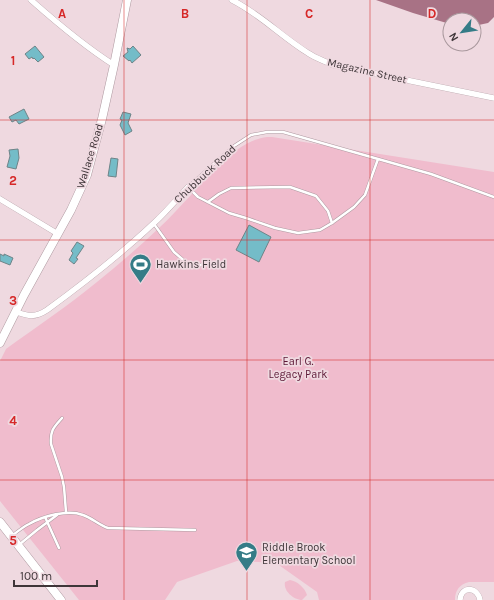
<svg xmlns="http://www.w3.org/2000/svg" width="494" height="600" font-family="Karla,sans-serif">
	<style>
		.green { fill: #f0bccd }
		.water { fill: #a87285 }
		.building { fill: #74bcc8; stroke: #6e8488 }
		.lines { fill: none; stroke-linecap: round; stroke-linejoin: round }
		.lane-casing { stroke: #af9aa1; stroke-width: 3.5 }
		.street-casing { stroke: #af9aa1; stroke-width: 6 }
		.secondary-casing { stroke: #af9aa1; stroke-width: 9 }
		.lane { stroke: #fff; stroke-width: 2.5 }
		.street { stroke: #fff; stroke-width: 5.5 }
		.secondary { stroke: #fff; stroke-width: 8 }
		.grid { fill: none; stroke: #d62828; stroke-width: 1; stroke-opacity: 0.55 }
		.labels { text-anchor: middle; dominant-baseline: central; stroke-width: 3.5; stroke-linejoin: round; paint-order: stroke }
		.street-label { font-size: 11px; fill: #3f3639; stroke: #efd9e0 }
		.poi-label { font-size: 11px; fill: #3f3639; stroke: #efd9e0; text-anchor: start }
		.park-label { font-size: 11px; fill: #5c1836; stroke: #efd9e0 }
		.grid-label { font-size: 13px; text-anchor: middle; font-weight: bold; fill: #d62828; stroke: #efd9e0; stroke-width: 3.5; stroke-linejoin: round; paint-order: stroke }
	</style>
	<rect width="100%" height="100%" fill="#efd9e0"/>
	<g class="green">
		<path d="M267,137H272L494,172V582H469C460,584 455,590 455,600H319L317,592L276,563L237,561L177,582L165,600H79L0,501V361L6,349C36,327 68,306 97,282C118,265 139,247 159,228C170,218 180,206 191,195C209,175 238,140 267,137Z"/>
		<path d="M290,580C297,581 305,588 307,595L302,600C294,600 283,591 285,582Z"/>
	</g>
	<polygon class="water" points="376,0 494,0 494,17 488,23 474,26 474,20 450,20 450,24 413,13"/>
	<g class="building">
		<polygon points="35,46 44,57 38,62 34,58 33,59 32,57 29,59 25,54"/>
		<polygon points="133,46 141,55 132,63 130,60 129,61 123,56 128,52 127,48 130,49"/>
		<polygon points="24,109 29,119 19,124 16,120 12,122 9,117"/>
		<polygon points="123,112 131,114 128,123 132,131 125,135 120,125 122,120 120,119"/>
		<polygon points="18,149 19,158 16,169 7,167 10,156 9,150"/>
		<polygon points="111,158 118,159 116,177 108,176"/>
		<polygon points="249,225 271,237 259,262 236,250"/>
		<polygon points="77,242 84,246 76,258 78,259 74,264 69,260 73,253 71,251"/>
		<polygon points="0,254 4,256 4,254 13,258 10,265 0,261"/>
	</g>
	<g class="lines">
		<defs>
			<g id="lane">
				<polyline points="378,159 365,195 354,207 332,223 320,230 298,233 275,228 246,218 229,213 198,197 188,187 218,160 234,146 251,135 267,132 283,132 431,174 494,197"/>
				<polyline points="208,202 219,194 231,188 290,187 316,196 328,211 332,223"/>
				<polyline points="154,224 174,252 188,264 198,266 209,262"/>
				<path d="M62,418C54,427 50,430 51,444L62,477L64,487L66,512"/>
				<polyline points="45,517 59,548"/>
				<path d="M13,535C18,531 23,527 29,524C43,516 68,509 83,515C92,518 99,525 108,528L195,530"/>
				<polyline points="20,544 37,530 57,515"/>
			</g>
			<g id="street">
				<path d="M31,0C57,23 84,46 114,65"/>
				<path d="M232,0C260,14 282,37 308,53C315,58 325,61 333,65L494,98"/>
				<polyline points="0,199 58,234"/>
				<path d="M16,312C28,316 35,318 47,310C84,283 120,255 154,223C166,212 177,199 188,187"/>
				<path d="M460,600C461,586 477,586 480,600"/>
			</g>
			<g id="secondary">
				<polyline points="0,343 24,295 71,210 87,175 92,156 102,119 114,65 127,0"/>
				<polyline points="0,522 61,600"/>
			</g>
		</defs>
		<use href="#lane" class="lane-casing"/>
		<use href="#street" class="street-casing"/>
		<use href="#secondary" class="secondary-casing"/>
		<use href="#lane" class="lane"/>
		<use href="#street" class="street"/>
		<use href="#secondary" class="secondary"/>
	</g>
	<path class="grid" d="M124,0V600M247,0V600M370,0V600M0,120H494M0,240H494M0,360H494M0,480H494"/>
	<defs>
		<symbol id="stadium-pin" viewBox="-11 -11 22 30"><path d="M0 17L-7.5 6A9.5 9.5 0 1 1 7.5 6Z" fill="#357c87" stroke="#efd9e0"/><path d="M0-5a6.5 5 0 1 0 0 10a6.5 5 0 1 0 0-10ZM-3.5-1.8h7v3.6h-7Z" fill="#fff"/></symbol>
		<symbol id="school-pin" viewBox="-11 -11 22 30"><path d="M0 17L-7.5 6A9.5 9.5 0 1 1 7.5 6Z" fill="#357c87" stroke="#efd9e0"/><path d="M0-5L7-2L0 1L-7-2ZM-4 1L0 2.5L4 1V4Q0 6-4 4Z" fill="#fff"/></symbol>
	</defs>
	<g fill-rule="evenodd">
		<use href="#stadium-pin" x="128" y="252" width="25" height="34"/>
		<use href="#school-pin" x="234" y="540" width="25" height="34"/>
	</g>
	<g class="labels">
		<g class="street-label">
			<text transform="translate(367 71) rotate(13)">Magazine Street</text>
			<text transform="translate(90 156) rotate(-73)">Wallace Road</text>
			<text transform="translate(205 174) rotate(-43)">Chubbuck Road</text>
		</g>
		<g class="poi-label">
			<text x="156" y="264">Hawkins Field</text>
			<text x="262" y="547">Riddle Brook<tspan x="262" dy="13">Elementary School</tspan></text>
		</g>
		<g class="park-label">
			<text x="298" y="361">Earl G.<tspan x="298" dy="13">Legacy Park</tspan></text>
		</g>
	</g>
	<g class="grid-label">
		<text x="62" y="18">A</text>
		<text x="185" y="18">B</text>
		<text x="309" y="18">C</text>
		<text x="432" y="18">D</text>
		<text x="13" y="65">1</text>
		<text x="13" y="185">2</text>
		<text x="13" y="305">3</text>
		<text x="13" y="425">4</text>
		<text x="13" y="545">5</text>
	</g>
	<g transform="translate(462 32) rotate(240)"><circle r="19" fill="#efd9e0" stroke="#a9989d"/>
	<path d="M0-3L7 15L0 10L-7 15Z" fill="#357c87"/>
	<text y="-6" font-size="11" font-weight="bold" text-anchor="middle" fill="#3f3639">N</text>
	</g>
	<path d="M14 580v6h83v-6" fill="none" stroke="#3f3639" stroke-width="2"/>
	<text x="20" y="580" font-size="12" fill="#3f3639" stroke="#efd9e0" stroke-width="3" paint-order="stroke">100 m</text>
</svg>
